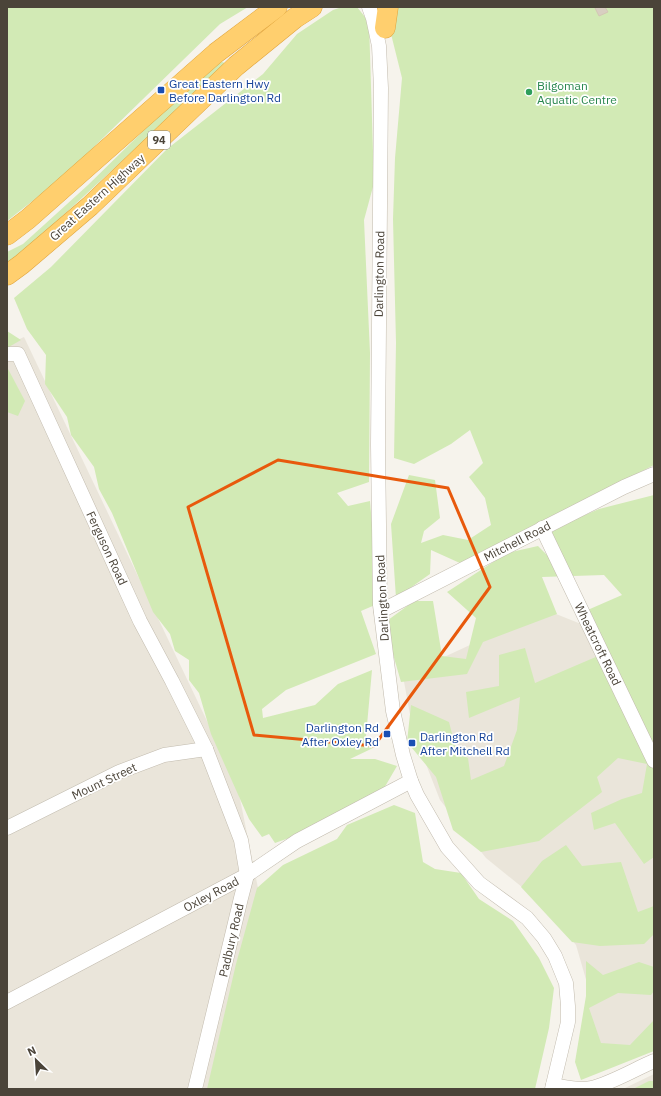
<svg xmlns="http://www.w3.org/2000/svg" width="661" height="1096" font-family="'IBM Plex Sans',sans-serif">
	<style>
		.residential { fill: #eae5da }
		.green { fill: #d2eab5 }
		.building { fill: #d8cfc1; stroke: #d3c7b4 }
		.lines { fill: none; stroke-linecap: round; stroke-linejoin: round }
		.minor-casing { stroke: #c2bbae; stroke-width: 15 }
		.highway-casing { stroke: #e0a43c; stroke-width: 21 }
		.minor { stroke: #fff; stroke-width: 14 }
		.highway { stroke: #ffcf6e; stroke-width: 20 }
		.marked { fill: none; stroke: #e8590c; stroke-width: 3; stroke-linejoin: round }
		.transit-dot { fill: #1a4fb4; stroke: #fff; stroke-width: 1.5 }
		.leisure-dot { fill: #2e9e5b; stroke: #fff; stroke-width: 1.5 }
		.labels { text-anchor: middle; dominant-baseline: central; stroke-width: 3.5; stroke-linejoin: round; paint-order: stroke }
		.shield { fill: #fff; stroke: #817c74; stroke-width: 1 }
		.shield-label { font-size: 11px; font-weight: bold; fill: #4b4439 }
		.transit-label { font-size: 12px; fill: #164399; stroke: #fff; text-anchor: start }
		.leisure-label { font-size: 12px; fill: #27864d; stroke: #fff; text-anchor: start }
		.street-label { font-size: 12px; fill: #4b4439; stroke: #fff }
	</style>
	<rect width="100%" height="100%" fill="#f6f3ec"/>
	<g class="residential">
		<polygon points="24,337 237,784 260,898 208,1089 7,1089 7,345"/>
		<polygon points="546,610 586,626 654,771 654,1042 629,1054 587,1049 587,983 576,945 538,900 486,858 440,800 413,731 403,676"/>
		<polygon points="654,1074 654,1089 623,1089"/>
	</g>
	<g class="green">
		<polygon points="7,7 248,7 220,24 63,177 7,221"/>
		<polygon points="342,7 357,7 369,22 374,183 364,220 370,353 369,482 337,493 348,506 370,501 372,525 375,605 361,611 376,654 286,690 262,709 263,718 315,705 338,684 372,670 366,736 373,748 350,759 375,759 397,766 383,790 289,838 275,843 269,834 262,837 249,819 211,734 199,693 189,680 189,660 175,651 170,634 153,612 112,513 99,489 94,467 71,435 67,417 45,384 46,355 27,329 14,298 51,267 167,149 263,74 297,34 333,10"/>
		<polygon points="393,7 654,7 654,465 515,536 462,564 431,550 430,574 396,598 391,524 409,475 435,480 440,518 424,531 421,543 443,535 468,540 491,525 485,498 469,477 483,463 470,430 451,444 414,464 394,458 396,343 393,219 395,158 402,78 389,26"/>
		<polygon points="220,61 227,64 18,257 7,265 7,252 23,244 88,185 182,93"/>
		<polygon points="7,331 21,340 7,348"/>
		<polygon points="7,367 25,401 18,416 7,412"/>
		<polygon points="654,495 654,857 644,864 615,823 594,830 591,813 622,799 642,793 647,764 618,758 597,777 602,792 539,841 481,852 453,830 436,777 407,742 411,705 449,722 457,753 468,758 471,780 504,766 517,730 520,697 469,718 466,692 499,686 499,655 525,648 535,683 598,656 583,612 622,595 604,575 542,577 557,614 483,642 467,674 401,682 384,623 414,601 433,601 442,656 466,659 476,618 447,592 507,553 538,546 553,561 545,532 599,509"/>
		<polygon points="394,805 415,813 423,862 435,869 461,873 479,899 513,921 539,958 554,988 549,1028 535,1089 207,1089 236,964 257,888 283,865 337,839 347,825"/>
		<polygon points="566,845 582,866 621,862 638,912 654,906 654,934 644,944 600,946 572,942 521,887 542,861"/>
		<polygon points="586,961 603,975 639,962 654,967 654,991 651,995 618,993 589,1008 601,1043 630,1045 654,1020 654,1051 581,1080 575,1062 586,996"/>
		<polygon points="649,1081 654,1081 654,1089 633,1089"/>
	</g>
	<polygon class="building" points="596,7 605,7 608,12 599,16 595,8"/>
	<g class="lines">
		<defs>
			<g id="minor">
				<polyline points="369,7 373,18 379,46 381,88 378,445 380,605 393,711 403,755 411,781 417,795 447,847 479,883 527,918 544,938 555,956 566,983 568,1006 568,1022 552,1089"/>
				<polyline points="7,354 18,354 140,621 172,681 206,749 241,840 247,875 241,898 195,1089"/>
				<polyline points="542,528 654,761"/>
				<polyline points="381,611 624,487 654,474"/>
				<polyline points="7,828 119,772 164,755 206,749"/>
				<polyline points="7,1002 247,875 297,841 411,781"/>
				<path d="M553,1085C565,1087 579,1091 591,1088C610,1084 635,1069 654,1061"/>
			</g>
			<g id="highway">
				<polyline points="385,28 388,7"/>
				<polyline points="7,235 28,219 216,53 277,7"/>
				<polyline points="7,275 22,264 90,206 236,66 295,18 312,7"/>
			</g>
		</defs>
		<use href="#minor" class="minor-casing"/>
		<use href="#highway" class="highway-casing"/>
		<use href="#minor" class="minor"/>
		<use href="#highway" class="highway"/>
	</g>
	<path class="marked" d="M278,460L448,488L490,587L374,746L254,735L188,507Z"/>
	<g class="transit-dot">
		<rect x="157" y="86" width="8" height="8" rx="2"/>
		<rect x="383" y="730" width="8" height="8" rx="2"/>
		<rect x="408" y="739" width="8" height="8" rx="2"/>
	</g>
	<circle class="leisure-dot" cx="529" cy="92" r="4"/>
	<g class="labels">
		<rect class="shield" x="148" y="131" width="22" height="18" rx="3"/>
		<g class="shield-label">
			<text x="159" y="140">94</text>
		</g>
		<g class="transit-label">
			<text x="169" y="83">Great Eastern Hwy<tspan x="169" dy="14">Before Darlington Rd</tspan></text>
			<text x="379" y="727" text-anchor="end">Darlington Rd<tspan x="379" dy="14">After Oxley Rd</tspan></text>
			<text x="420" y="736">Darlington Rd<tspan x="420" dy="14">After Mitchell Rd</tspan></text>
		</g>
		<g class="leisure-label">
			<text x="537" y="85">Bilgoman<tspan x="537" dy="14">Aquatic Centre</tspan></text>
		</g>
		<g class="street-label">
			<text transform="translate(97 197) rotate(-42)">Great Eastern Highway</text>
			<text transform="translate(379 274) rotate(-89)">Darlington Road</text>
			<text transform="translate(517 541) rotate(-27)">Mitchell Road</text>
			<text transform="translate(107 548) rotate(65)">Ferguson Road</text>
			<text transform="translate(382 598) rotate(-93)">Darlington Road</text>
			<text transform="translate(598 644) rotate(64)">Wheatcroft Road</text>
			<text transform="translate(104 781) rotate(-25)">Mount Street</text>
			<text transform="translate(211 894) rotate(-28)">Oxley Road</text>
			<text transform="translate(231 940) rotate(-77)">Padbury Road</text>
		</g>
	</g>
	<rect width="661" height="1096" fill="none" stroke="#4b4439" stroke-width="16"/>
	<g transform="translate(36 1060) rotate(335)" stroke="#ffffff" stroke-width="3" paint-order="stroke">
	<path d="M0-3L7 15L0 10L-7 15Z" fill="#4b4439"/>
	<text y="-6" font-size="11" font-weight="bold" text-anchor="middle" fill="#4b4439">N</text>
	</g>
</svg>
